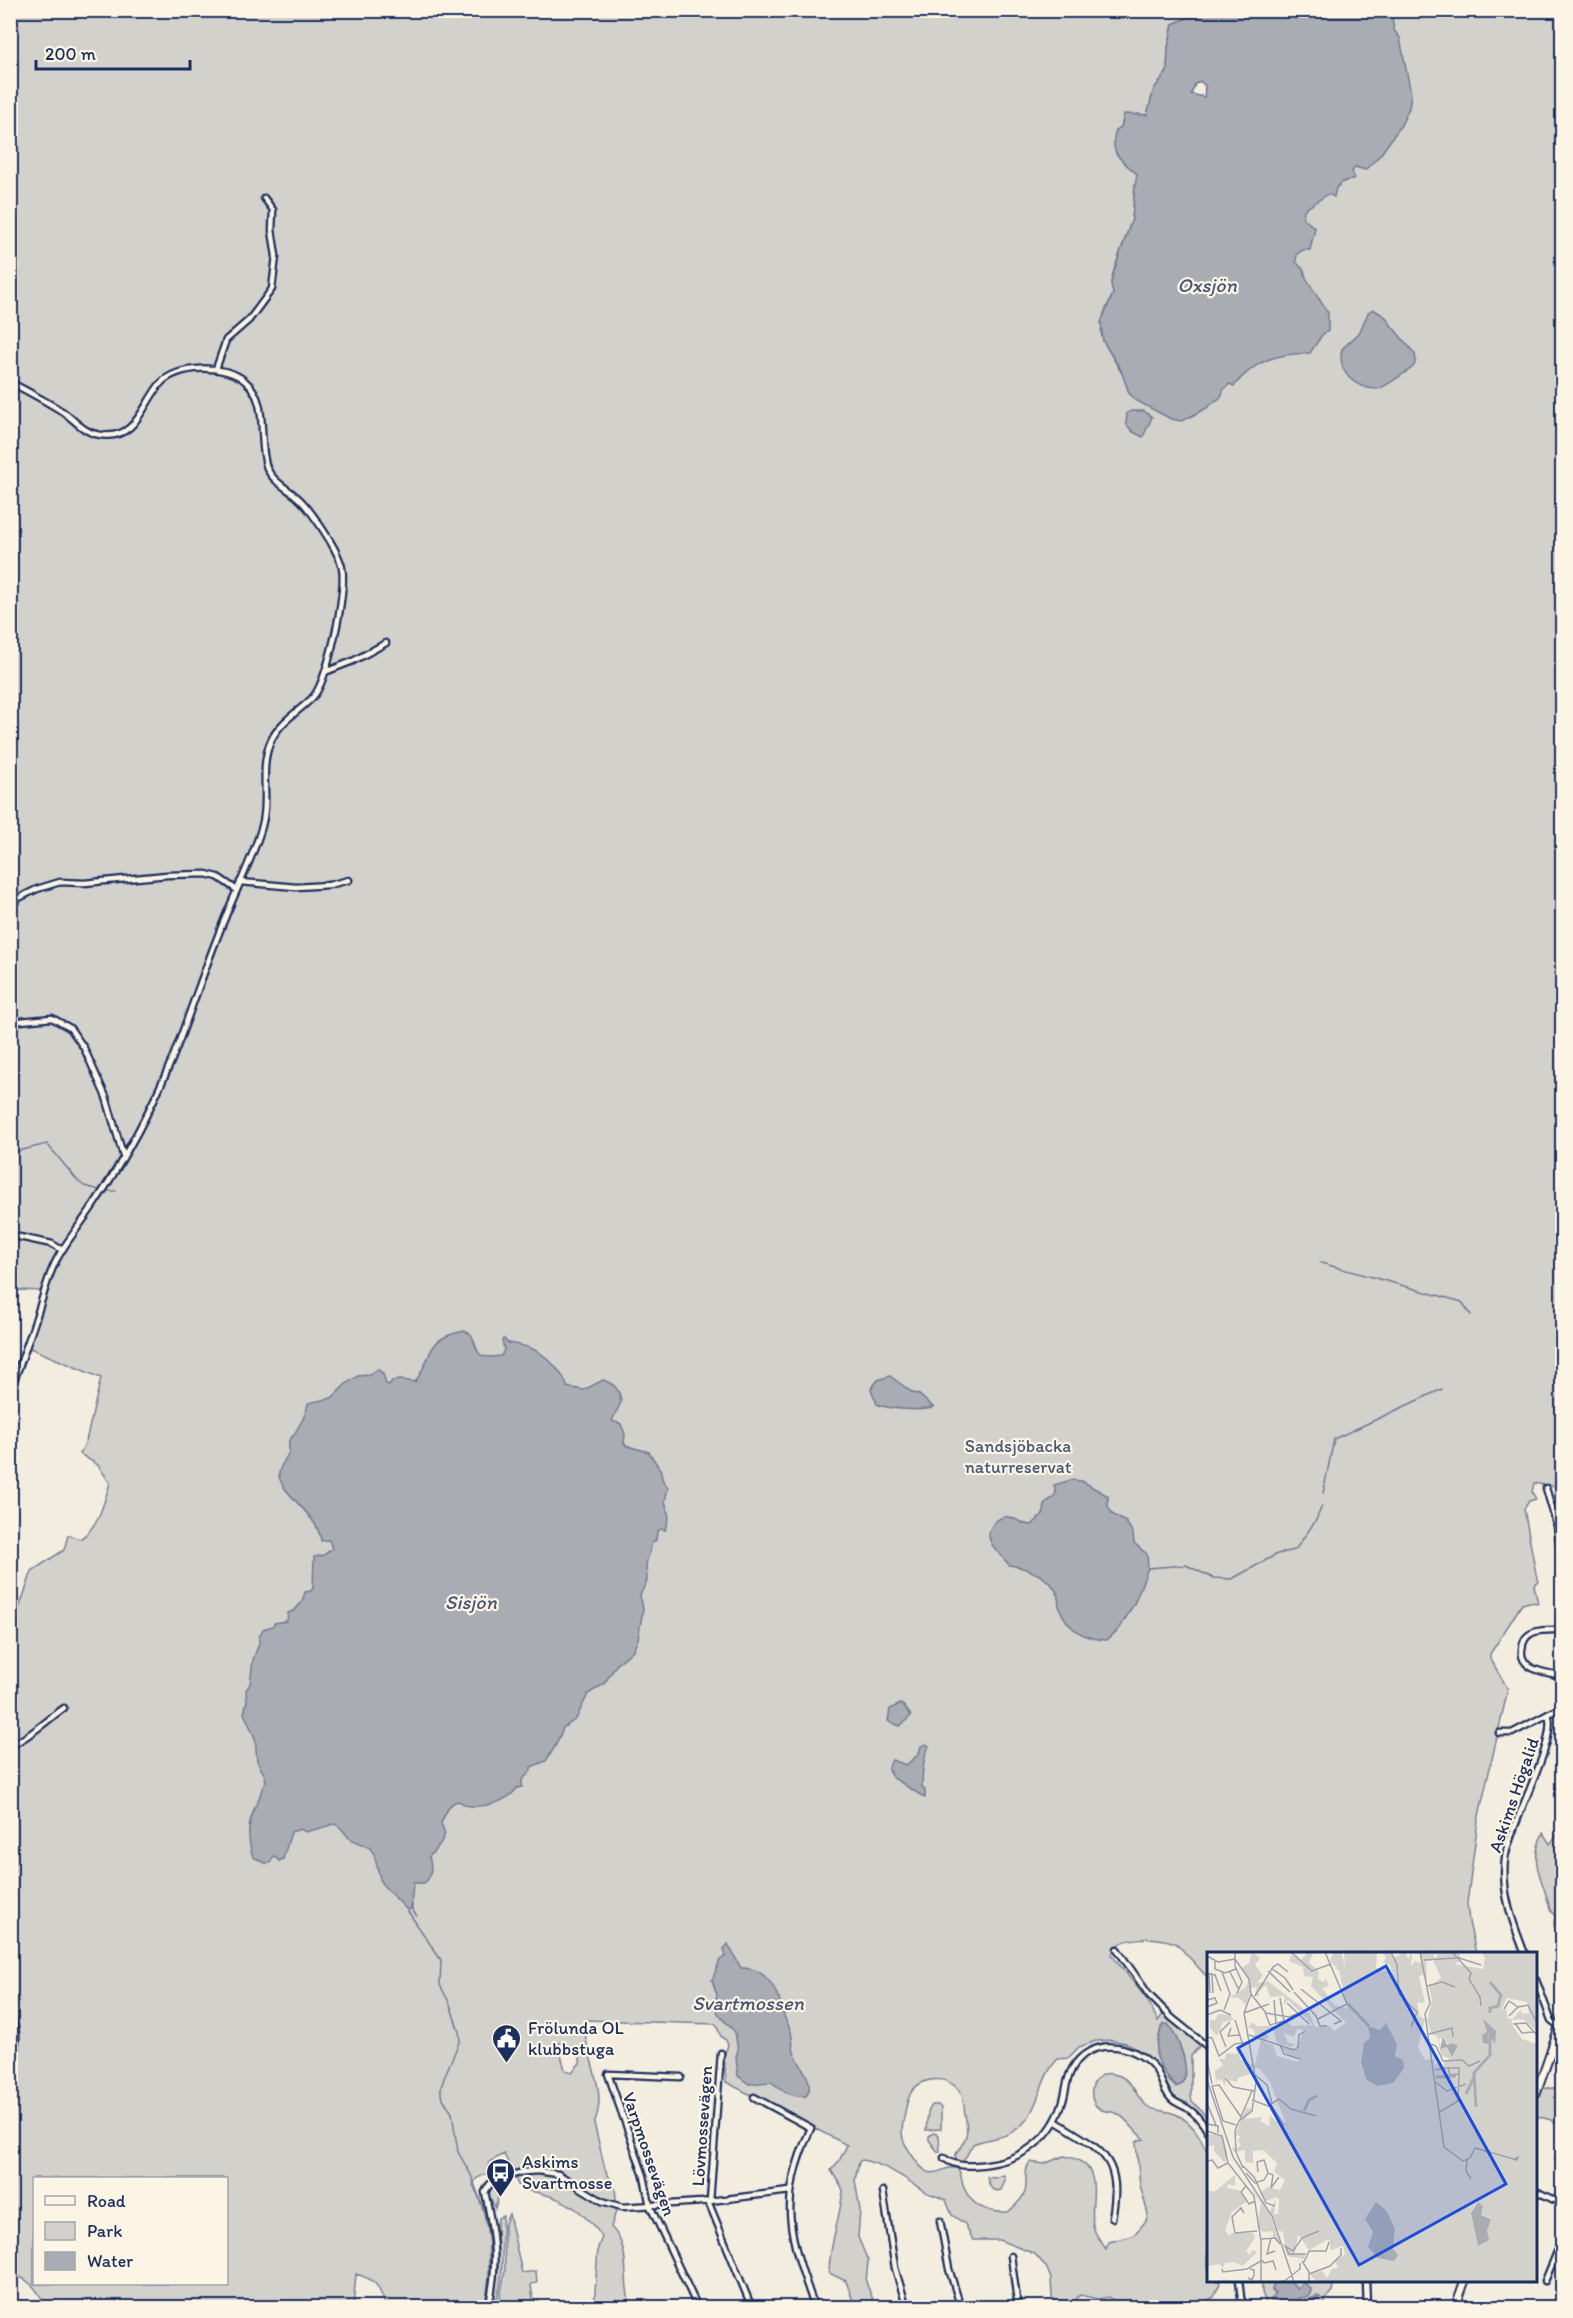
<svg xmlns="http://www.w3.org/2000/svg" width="1573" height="2318" font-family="Itim,sans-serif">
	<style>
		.green { fill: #d3d1cc; stroke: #778095; stroke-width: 1.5; fill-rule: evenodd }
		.water { fill: #a9acb3; stroke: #707a91; stroke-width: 1.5; fill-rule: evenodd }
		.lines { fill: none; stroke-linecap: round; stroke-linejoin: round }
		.stream { stroke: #707a91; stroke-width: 1.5 }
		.street-casing { stroke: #1b2f5e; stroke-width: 9 }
		.secondary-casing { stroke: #1b2f5e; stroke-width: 11 }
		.street { stroke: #fcf5e5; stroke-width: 4.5 }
		.secondary { stroke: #fcf5e5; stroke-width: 7 }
		.labels { text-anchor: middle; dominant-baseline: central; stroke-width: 4.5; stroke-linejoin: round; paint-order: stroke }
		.park-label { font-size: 18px; fill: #49587a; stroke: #fcf5e5 }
		.street-label { font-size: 18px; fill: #1b2f5e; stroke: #fcf5e5 }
		.poi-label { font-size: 18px; fill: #1b2f5e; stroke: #fcf5e5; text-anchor: start }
		.water-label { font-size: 20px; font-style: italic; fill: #465478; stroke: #fcf5e5 }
		.inset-river { fill: none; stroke: #a9acb3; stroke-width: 3 }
		.inset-road { fill: none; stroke: #9da1ac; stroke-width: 1.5 }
		.view { fill: #1d4ed8; fill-opacity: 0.15; stroke: #1d4ed8; stroke-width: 3 }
		.inset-edge { fill: none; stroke: #1b2f5e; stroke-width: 3 }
	</style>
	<rect width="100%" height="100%" fill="#f3ede0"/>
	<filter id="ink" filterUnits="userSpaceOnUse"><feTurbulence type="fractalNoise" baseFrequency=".0167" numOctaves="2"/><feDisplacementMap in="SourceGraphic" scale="12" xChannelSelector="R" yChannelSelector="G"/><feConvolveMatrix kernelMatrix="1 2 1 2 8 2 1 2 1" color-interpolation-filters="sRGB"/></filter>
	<g filter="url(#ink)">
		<g class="green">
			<path d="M11,11H1195L1189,17L1173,24L1168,48L1167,72L1154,89L1147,115L1137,114L1116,154L1138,175L1135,186L1132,219L1115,267L1111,282L1113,294L1104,313L1101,332L1103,341L1125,379L1298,11H1562V1488L1534,1483L1532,1492L1536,1499L1529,1501L1524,1509L1536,1574L1539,1581L1534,1585L1538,1603L1530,1602L1522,1604L1490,1654V1658L1508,1689L1478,1820L1467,1903L1469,1922L1476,1953L1208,1954V1978L1177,1944C1163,1936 1114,1934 1112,1955L1148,2001L1158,2021L1163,2014L1201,2044L1191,2056V2096L1192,2101L1208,2118V2128L1198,2113L1173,2096L1162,2075L1145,2054L1126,2043L1111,2040L1096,2041L1079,2047L1068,2058L1058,2059C1037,2080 1041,2114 1014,2131C1001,2140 987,2138 973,2144L963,2162L957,2160L955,2156C958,2150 964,2143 966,2136C968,2129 966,2121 965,2114C964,2108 964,2101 962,2096C954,2076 925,2074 912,2091C907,2098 906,2108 904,2117C902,2127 900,2138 907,2147C912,2155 919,2168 928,2172C939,2176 946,2164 958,2169C962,2175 961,2181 964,2188C972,2207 989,2213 1008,2212C1014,2207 1022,2200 1025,2192C1028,2182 1023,2171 1030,2162L1044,2164L1064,2156C1107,2163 1089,2198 1093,2225C1094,2234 1101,2241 1106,2249L1109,2242L1133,2236L1146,2221L1148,2214L1140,2185L1136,2143L1139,2140L1144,2139C1135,2132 1128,2120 1118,2114C1113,2111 1105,2112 1100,2109C1089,2102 1089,2085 1099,2077C1105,2072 1113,2073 1120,2076C1134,2082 1136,2098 1147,2106C1154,2111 1161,2110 1169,2112C1190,2117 1200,2136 1208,2153V2280L1221,2281L1214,2297L1203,2303L1198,2307L1124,2308L1109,2297L1098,2299L1080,2295L1077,2298L1075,2307H1058L1052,2297L1051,2278L1046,2267L1035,2254L999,2240H973L965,2224L952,2215L946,2200C939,2196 930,2195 924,2191C906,2179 883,2163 862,2160L859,2162L855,2180L860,2210L858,2237L868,2261L866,2282L876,2307H855L846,2281L829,2273C829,2245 840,2219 843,2190L831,2170L839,2161L847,2145L726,2082L724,2056L728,2045L726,2040L721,2037L716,2024L585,2020C582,2054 610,2089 594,2123L605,2169L615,2188L617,2208L611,2227C633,2249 621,2282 631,2307H594L598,2248L602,2237C599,2231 594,2227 590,2222C571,2200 548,2194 520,2189L504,2154L489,2162V2173L477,2178L473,2185C492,2220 493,2269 484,2307H386C379,2287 378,2280 356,2274L353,2307H46C37,2288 30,2280 11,2273L10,1740L15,1737L10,1731L11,1632L32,1571L64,1550L68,1535L80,1539C99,1527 104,1502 110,1483L98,1465L80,1454L86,1441L101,1378L23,1345L43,1291L19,1290L15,1297L11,1298ZM1161,2027H1170C1183,2052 1191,2060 1176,2087L1169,2081L1156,2054ZM560,2043C571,2046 582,2050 580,2063L572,2072L565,2070L561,2055H550V2050ZM34,2178H226V2284H34Z"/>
			<path d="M1562,1828V1928L1558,1930L1554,1926L1555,1916L1550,1910C1545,1880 1527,1865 1543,1833L1550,1844Z"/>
			<path d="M1544,2088L1562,2090V2170L1555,2158L1561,2128L1551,2120L1536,2116C1536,2106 1535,2094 1544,2088Z"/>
			<polygon points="932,2105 938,2105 941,2108 941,2129 926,2130 928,2112"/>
			<polygon points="934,2133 939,2135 940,2152 938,2152 929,2140 929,2136"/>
			<path d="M1004,2175L1005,2181L1001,2190C991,2193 989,2185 987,2177L994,2178Z"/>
			<polygon points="491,2187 498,2189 500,2191 495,2208 489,2195"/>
			<polygon points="509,2214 522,2273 536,2271 537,2283 531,2284 533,2300 530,2307 503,2307 499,2302 505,2271 504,2226"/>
			<path d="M503,2216C500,2243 506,2275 496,2301L494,2300L498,2268L497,2223L498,2218Z"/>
			<polygon points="1262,2281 1277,2281 1272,2290 1275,2296 1271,2300 1276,2307 1267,2307 1262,2292"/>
			<polygon points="1290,2281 1334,2281 1332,2291 1324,2301 1327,2305 1324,2308 1299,2307 1312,2303 1315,2299 1300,2303 1298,2298 1308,2296 1310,2292 1301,2285 1299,2288 1294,2287"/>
		</g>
		<g class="water">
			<path d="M1195,10L1391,11L1394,30L1400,38L1411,94L1409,108L1401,125L1381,154L1365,170L1355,167L1352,172L1355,178L1343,182L1336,188L1334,197L1328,194L1304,210L1303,218L1315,228L1310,250H1303L1297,254L1296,262L1304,270L1306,278L1328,313V331L1322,335L1310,353C1277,354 1256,359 1234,386L1230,384L1224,389L1221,397L1205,409L1182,421L1171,419L1135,400L1129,393L1121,370L1103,341L1101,322L1113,294L1111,283L1113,274L1132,219L1135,186L1137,174C1122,160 1108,154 1116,130L1121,127L1124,114L1147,115L1154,89L1167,72L1168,48L1173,24L1189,17ZM1200,81L1205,86L1204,97L1191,94L1195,84Z"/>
			<path d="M1373,309L1386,317L1391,325L1415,354C1416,358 1416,363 1413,367C1410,370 1381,389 1378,389C1355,389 1337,373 1342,349L1359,333L1368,313Z"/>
			<polygon points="1131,411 1144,411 1152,417 1143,437 1133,432 1126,424 1127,413"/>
			<path d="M464,1331L471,1334C480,1353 474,1360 501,1356L504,1350L502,1340L504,1339L508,1343C531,1346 544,1352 558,1370C562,1376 566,1379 567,1387L584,1390L603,1380C615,1384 620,1390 621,1402L612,1421L621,1424L625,1434L624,1443L627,1446L649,1452L661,1471L662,1479L668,1488L665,1501L669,1517L665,1530L661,1529L657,1532L656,1540L652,1543L646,1564L647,1581L640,1595L643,1609L638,1639L633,1650L617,1664L604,1684L588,1694L576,1719L563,1728L556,1745L546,1761L531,1767V1771L522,1780V1787L517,1788C508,1802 486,1807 470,1806C463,1806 461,1798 453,1803C448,1806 444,1817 441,1823L445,1834L440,1844L429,1857C432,1866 432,1878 424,1883H413L411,1909L407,1910L381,1883L374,1854L370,1848L349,1838L341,1828L335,1824L306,1832L300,1829L291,1832L283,1859L279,1861L274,1856L270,1863H265L253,1857C246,1836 248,1820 258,1800C262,1794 260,1788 266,1782L265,1776L257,1761L255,1738L244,1713L247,1701L246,1690L250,1684L253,1660L259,1643V1637L263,1629L273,1626L274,1623L287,1621L288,1613C298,1610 303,1601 305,1592L311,1591L313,1588L314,1557L324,1555L332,1548L329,1540L321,1541C319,1515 282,1495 279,1476C278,1468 285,1461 288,1454C290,1450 288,1446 289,1441C297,1431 307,1414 308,1403L332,1398L346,1384L358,1376L369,1375L378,1369L383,1374L386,1384L389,1385L392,1381L400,1380L415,1382C435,1355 423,1339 464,1331Z"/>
			<path d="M890,1376L913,1393L918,1394L933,1407C925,1412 886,1409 877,1404L871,1389L878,1380Z"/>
			<path d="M1071,1480L1082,1481L1108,1496V1506L1112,1514L1126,1522L1133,1533L1134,1543L1147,1554L1148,1568L1134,1604L1120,1628L1107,1640C1085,1639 1068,1630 1060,1609C1058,1605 1059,1600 1058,1596C1053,1577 1025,1567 1009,1565C999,1551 978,1539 996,1521C1000,1518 1004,1516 1009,1517C1018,1519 1023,1525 1032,1525L1044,1513L1045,1503L1053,1498L1056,1492L1054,1485Z"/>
			<polygon points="900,1704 904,1706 911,1716 900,1726 888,1721 890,1709"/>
			<path d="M926,1744L929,1746C923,1758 922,1773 922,1787L925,1790V1798L892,1777L888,1769L892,1760L906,1765L919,1754L921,1746Z"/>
			<path d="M728,1944L741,1968C768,1967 779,1994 784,2015C785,2021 790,2026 791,2032C793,2039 792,2048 795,2055C801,2067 816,2084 806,2096C790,2098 783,2090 771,2082L749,2084L738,2076L736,2057L738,2050L735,2032L719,2015L715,2005L717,1995L712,1980L720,1960L726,1956L724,1949Z"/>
			<path d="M1164,2024H1168C1177,2036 1195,2074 1179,2086C1170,2085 1159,2065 1157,2056C1155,2050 1160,2028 1164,2024Z"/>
			<polygon points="1277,2281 1290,2281 1297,2288 1304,2283 1311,2289 1310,2294 1306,2297 1298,2298 1300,2303 1317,2296 1320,2297 1316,2301 1294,2307 1291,2305 1275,2307 1271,2300 1275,2293 1272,2290 1273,2285"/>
		</g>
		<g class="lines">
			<g class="stream">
				<polyline points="10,1153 47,1144 78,1181 84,1186 100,1190"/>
				<polyline points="106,1191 116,1191"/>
				<polyline points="1321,1263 1462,1302 1471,1315"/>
				<polyline points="1323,1493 1334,1439 1442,1389"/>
				<polyline points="1148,1568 1186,1565 1213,1578 1232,1579 1277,1554 1295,1550 1316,1520 1322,1506"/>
				<polyline points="412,1904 412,1910 417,1916"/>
				<polyline points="407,1910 441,1960 440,1985 450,2004 459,2032 460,2040 446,2073 441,2087 441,2095 452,2113 458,2152 471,2175 484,2210 489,2241 489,2271"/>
			</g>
			<defs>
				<g id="street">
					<polyline points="216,369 226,340 249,320 272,289 276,256 272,230 273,210 264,198"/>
					<path d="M10,382C27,391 44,400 60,410C74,418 82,433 101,435C136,440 142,406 160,384C177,364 226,364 245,381C270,401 257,441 267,468C272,481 287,488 297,497C310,508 339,551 342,568C347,590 328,681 313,697C298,713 279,721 270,743C259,770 270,799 262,826C253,858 237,888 225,918C206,964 191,1011 173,1057C152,1108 124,1160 93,1206C81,1224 67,1240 57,1259C47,1277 43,1298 36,1318C28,1343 19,1367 10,1392"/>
					<polyline points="325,672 353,661 386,643"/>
					<polyline points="240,882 296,887 329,885 349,880"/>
					<polyline points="10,926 14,903 19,898 37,889 60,882 84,883 167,875 206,874 218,877 237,890"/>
					<polyline points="10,1022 52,1018 70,1028 84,1048 106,1097 123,1155"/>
					<polyline points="10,1235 52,1244 62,1250"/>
					<polyline points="1546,1488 1557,1526 1562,1565"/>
					<polyline points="1562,1671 1560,1681 1562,1700"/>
					<path d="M1561,1676C1551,1673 1537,1672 1529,1666C1524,1662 1521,1656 1522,1650C1523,1627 1546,1630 1562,1630"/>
					<polyline points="1499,1733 1512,1733 1562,1707"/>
					<path d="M10,1746C31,1736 46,1721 64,1708"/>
					<polyline points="1117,1949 1149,1995 1172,2018 1208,2047"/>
					<path d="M1525,1954C1513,1923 1501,1893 1505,1859C1509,1825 1559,1740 1548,1714"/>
					<polyline points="1536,1980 1551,2020 1560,2027"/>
					<path d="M10,2015C19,2031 18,2045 10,2060"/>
					<polyline points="681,2077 608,2074 644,2176 650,2206 698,2308"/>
					<path d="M754,2097L811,2128C777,2202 789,2235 815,2308"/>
					<path d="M1055,2121C1100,2149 1124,2157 1112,2218"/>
					<path d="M944,2158C957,2168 973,2166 988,2164C1023,2159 1052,2138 1062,2104C1066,2093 1066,2079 1072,2069C1090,2036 1133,2043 1154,2067C1161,2076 1162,2087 1169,2096C1173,2103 1181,2104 1187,2108C1197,2114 1203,2123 1208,2132"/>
					<polyline points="883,2191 895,2268 907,2308"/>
					<polyline points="1536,2191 1556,2201 1562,2206"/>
					<polyline points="708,2201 752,2308"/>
					<polyline points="710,2201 721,2053"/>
					<polyline points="940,2221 949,2269 961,2308"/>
					<polyline points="1011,2256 1018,2308"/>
					<polyline points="1239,2280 1241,2298 1245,2308"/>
					<polyline points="1366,2280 1367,2308"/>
					<polyline points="1545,2281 1562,2240"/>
					<path d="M488,2308C499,2268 494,2232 485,2192L490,2184L503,2177L524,2172L538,2171L558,2174L602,2201L622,2207L702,2202L790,2191"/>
				</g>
				<g id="secondary">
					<polyline points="1536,2094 1562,2019"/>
					<polyline points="1455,2308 1465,2280"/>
				</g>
			</defs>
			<use href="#street" class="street-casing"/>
			<use href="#secondary" class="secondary-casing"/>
			<use href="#street" class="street"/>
			<use href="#secondary" class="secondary"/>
		</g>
	</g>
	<defs>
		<symbol id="civic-pin" viewBox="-11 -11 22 30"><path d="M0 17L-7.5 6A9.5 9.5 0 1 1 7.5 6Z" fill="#1b2f5e" stroke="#fcf5e5"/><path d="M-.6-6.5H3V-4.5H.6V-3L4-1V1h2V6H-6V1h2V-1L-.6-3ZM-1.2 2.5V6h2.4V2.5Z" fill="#fff"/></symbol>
		<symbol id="bus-pin" viewBox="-11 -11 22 30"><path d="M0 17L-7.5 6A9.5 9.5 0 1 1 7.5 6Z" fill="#1b2f5e" stroke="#fcf5e5"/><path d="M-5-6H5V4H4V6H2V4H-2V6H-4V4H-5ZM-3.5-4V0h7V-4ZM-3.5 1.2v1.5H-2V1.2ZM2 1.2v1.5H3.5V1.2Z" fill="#fff"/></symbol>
	</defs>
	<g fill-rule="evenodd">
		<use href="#civic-pin" x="490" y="2022" width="33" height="45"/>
		<use href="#bus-pin" x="484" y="2156" width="33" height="45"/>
	</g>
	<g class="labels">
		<g class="park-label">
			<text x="1018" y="1446">Sandsjöbacka<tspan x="1018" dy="21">naturreservat</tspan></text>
		</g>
		<g class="street-label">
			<text transform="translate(1514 1795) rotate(-71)">Askims Högalid</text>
			<text transform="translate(702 2126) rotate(-86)">Lövmossevägen</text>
			<text transform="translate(649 2154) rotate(71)">Varpmossevägen</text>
		</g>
		<g class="poi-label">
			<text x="528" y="2028">Frölunda OL<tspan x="528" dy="21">klubbstuga</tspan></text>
			<text x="522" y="2162">Askims<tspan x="522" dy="21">Svartmosse</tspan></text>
		</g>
		<g class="water-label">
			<text x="1207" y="285">Oxsjön</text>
			<text x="471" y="1602">Sisjön</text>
			<text x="748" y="2003">Svartmossen</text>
		</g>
	</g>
	<g transform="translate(1207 1952)">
		<rect width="330" height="330" fill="#f3ede0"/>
		<path d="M45,0L53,6L48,13L56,23L50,31L61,29L103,62L108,75L123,74L127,79L139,71L104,34L106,25L97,24L96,15L82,9L84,3L79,0L94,8L101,0H107L102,10L112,20L111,27L117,30L119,26L122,34L115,36L127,53L140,56L132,18L128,16L131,13L127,14L123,8L127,0H134L138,15L137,0H170L169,16L185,21L183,13L176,11L179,5L175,0H185L186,6L198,0L201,7L205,0L204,14L208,9L214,11L213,0H253V9L247,12L276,17L278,6L274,0H330V79L316,67L305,68V73L315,87L330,92V330H110L103,322L115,319L120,326L125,317L131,316L128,309L138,302L136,294L124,298L122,287L102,298L91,282L88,301L98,303L97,307L80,304L76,280L71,278L63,259L69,246L67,262H71L72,247L69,245L59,249L53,241L61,235L73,238L78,228L67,220L70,211L56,198L46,199V211L38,210V198L27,200L25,195L30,197L34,192L31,190L33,184L28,183L39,156L45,157L38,167L55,165L53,169L62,174L63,163L74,174L78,170L63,130L52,116H47L55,84H48L47,78L41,75L46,70L49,74H76L79,69L85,74L106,73L81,48L76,53L78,44L63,45L59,33L51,40L52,45L48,42L50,35L44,36L39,53L32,46L23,45L38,36L42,28L35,16L42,11ZM231,1L227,10L234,26L222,35L225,48L220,69L225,83L230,84L234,103L243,107L237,109V115L233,110L228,113L227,107L218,108L211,95L218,67L213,65L210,51L218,50L212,25L215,22L220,28L219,9L227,8V2ZM300,46L320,50L322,62L314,61V57L306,67H301L299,57L294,58ZM66,76L70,91L85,95L88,92L81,91L77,81L87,85L90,77L97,78L90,97L74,95L80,102L93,106L91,110L70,104L66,93L57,90L62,85L59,80ZM237,84L241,93L246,91L251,95L245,105L240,95L233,97L232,87ZM270,250L275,254L274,263L284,266L280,279L281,288L271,294L264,261ZM173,254L188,277L186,298L172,275ZM11,62L23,63L27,68L16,70L10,84L3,76V68H8ZM29,97L36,101L32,103L34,108L46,113L43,122L31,126L30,130L21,128L19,123L18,134L15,128L10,127L9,131L8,119L16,113L12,107H18L19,101L30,102ZM14,177L20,200L18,211L7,199V193L0,195V182L15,183ZM28,223V234L21,232L20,236L32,238L40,249L25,260L18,278L22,284L25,281H46L48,286L39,299L43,303L45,298L50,300L36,314L27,310L18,311L16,316L12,312L1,314L0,238L7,240ZM45,238H46L62,260L73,291L66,286V279L57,280L50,276L54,251Z" fill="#d3d1cc" fill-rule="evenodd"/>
		<path d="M276,67L289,79L288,92L281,81L282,92L276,91L275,83L280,80ZM179,71L190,92L188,104L196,108L197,116L186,131L170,134L159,127L154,110L157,91L163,86L161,74L173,78ZM236,84L240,93L246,91L251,94L245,105L240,95L233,97ZM169,250L179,258L188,277L186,297L191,303L187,309L171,306L161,295L166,280L158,267ZM271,250L276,254L274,263L284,267L280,279L282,288L271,294L264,261Z" fill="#a9acb3"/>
		<path class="inset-river" d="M141,52L162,74M283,61V56L291,54L294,43L283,30M229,125L249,124M259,142L267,125M269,155L267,121L283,103V81M97,159L102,148L110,144"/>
		<path class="inset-road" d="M28,0V14L35,30L30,41M84,0L105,19L124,12M184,0L190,13L192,42L210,60L204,75M213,0L223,51L218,62L237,195L256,209L263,206L268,196L310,208L311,205L307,207M245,0L264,21L262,27L273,45L274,54M0,4L11,10L28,7M249,5L274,13M28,7L42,27L44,42L37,61L49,130L45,159L32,169L28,179L29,200L36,216M217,8L249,6M8,9V17L18,21L29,17M64,16L78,26L86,38M61,19L83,40M15,20L23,42L17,58M23,20L32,38M0,21L8,23L14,39M2,21L3,41M5,22L6,41M220,34L235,30L248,35M94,37L134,69L127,72M87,40L109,64L113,74H120M44,42L59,61L82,65L93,61M48,44L66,15L71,12L81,20M0,48L8,46L10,51L0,55M67,48L69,72M80,51L102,72M297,57L302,49L311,55M58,60L63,73L77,69L73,46M37,61L62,52M305,61L302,64L311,55L321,53L330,71M0,63L13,58L24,63M111,67L140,52L118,0M28,68L35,90M308,71L315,81L327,80M306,72L319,71L330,83M24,76L21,84L33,83M222,82L245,76L246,85M42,83L87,98L91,95L92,83L98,79M0,85L5,86L12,104L28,92L43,90M224,92L229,94L236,109L255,108L262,114L273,109M73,93L77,102L93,107M19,95L13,80L23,70M0,109L5,132M228,118L238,116H252V122L243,123L241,116M48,123L60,133L65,151M18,126L26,135L47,139M0,128L26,205L65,264L87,330M228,130L240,139L259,132M45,148L61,154L72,147L84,157L109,164M0,151L9,173M64,153L77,173M231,161L251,149L252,122M33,167L45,139M0,172L11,174V181M29,173L16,169L5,134L12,133L34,165M0,179L15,184L21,211L47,244L54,289V330M260,208L259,219L264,227M0,209L5,208L11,216L21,211M36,214L47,225L59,251L68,254M39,221L48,231L57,228L61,221L57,208L50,210L51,220M61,221L66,223L64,236L72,225M39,234L34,240L42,252L48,249M37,261L34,256L25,265L28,281L50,279M64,286L60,302L68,299M54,287L68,286L73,292M99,302H82L78,294L86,299L95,286L112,279M55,308L57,311L66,309L69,318M95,309L102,320V330M97,310L102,299H119L122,290M15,317L16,320L40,317L54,309M102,322L123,314L134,303V296M41,326L45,328L47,323V318L43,317M76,330L93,317V311"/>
		<path class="view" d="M179,14L299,232L152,313L31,96Z"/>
		<rect width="330" height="330" class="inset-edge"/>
	</g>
	<rect width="1573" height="2318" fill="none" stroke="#fcf5e5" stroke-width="36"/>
	<rect x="18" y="18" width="1537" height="2282" fill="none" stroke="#1b2f5e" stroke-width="2" filter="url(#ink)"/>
	<rect x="33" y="2177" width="195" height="108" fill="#fcf5e5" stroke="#a2a6af" stroke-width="1.5"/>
	<rect x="45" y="2196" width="30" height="9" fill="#fcf5e5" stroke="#a2a6af" stroke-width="1.5"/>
	<text x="87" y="2207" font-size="18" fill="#1b2f5e">Road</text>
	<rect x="45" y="2222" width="30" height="18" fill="#d3d1cc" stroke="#a2a6af" stroke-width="1.5"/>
	<text x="87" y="2237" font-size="18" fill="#1b2f5e">Park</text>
	<rect x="45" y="2252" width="30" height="18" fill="#a9acb3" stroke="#a2a6af" stroke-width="1.5"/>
	<text x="87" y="2267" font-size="18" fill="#1b2f5e">Water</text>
	<path d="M36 60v9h154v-9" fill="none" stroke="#1b2f5e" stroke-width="3"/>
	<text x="45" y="60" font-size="18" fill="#1b2f5e" stroke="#fcf5e5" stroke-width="4.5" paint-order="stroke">200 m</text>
</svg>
